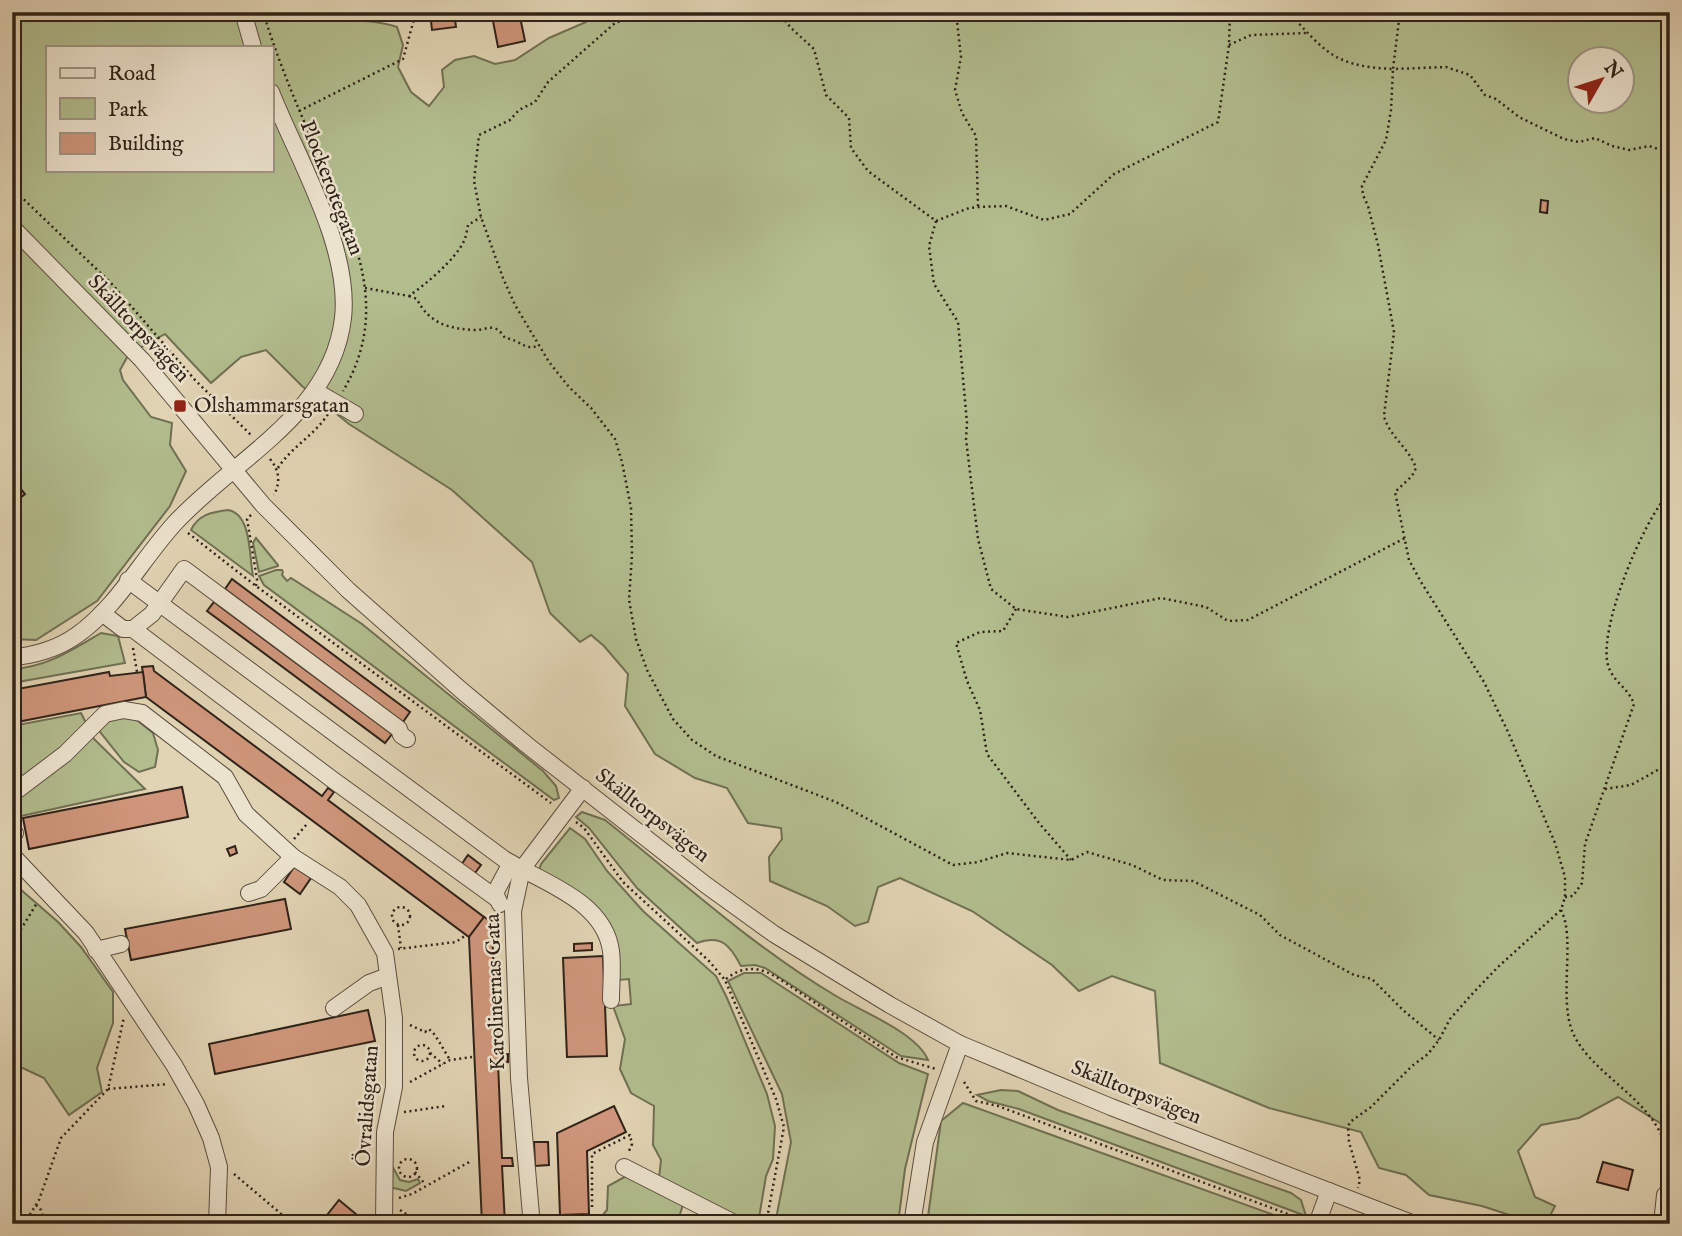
<svg xmlns="http://www.w3.org/2000/svg" width="1682" height="1236" font-family="'IM FELL English',serif">
	<style>
		.green { fill: #b2bd8e; stroke: #707054; stroke-width: 2; fill-rule: evenodd }
		.building { fill: #cf967b; stroke: #2f2219; stroke-width: 2 }
		.lines { fill: none; stroke-linecap: round; stroke-linejoin: round }
		.minor-casing { stroke: #5c4e40; stroke-width: 18 }
		.path { stroke: #2f2219; stroke-width: 2.5; stroke-dasharray: 2 3.5; stroke-linecap: butt }
		.minor { stroke: #ece3ce; stroke-width: 16 }
		.poi-dot { fill: #8f2418; stroke: #ece3ce; stroke-width: 2.5 }
		.labels { text-anchor: middle; dominant-baseline: central; stroke-width: 5; stroke-linejoin: round; paint-order: stroke }
		.street-label { font-size: 21px; fill: #2f2219; stroke: #ece3ce }
		.poi-label { font-size: 21px; fill: #2f2219; stroke: #ece3ce; text-anchor: start }
	</style>
	<rect width="100%" height="100%" fill="#e1d4b4"/>
	<filter id="stains"><feTurbulence type="fractalNoise" baseFrequency=".00286" numOctaves="4"/><feColorMatrix values="0 0 0 0 .2 0 0 0 0 .09 0 0 0 0 .02 0 0 0 .5 -.17"/></filter>
	<radialGradient id="worn" r=".72"><stop offset=".6" stop-color="#630" stop-opacity="0"/><stop offset="1" stop-color="#630" stop-opacity=".3"/></radialGradient>
	<g class="green">
		<path d="M12,12H325C347,24 374,18 397,27L403,45L398,67L411,92L429,106L444,87L442,70L455,60L474,56L495,64L515,60L549,38L586,22L589,12H1670V1138L1660,1123L1618,1097L1579,1118L1541,1125L1518,1151L1535,1197L1555,1206L1546,1224L1531,1222L1482,1206L1429,1195L1406,1175L1379,1168L1361,1132L1269,1108L1160,1063L1155,991L1112,976L1079,991L1052,965L972,911L900,878L878,887L868,922L855,926L827,906L770,881L769,857L782,839L781,828L748,823L727,788L695,778L655,754L625,706L628,674L604,646L591,635L580,642L550,613L532,562L452,490L349,424L302,386L266,350L241,357L211,383L165,334L129,354L120,370L123,380L151,417L172,423L170,445L186,471L170,506L97,601L36,640L12,639ZM47,47H271V170H47ZM1580,60H1622V102H1580Z"/>
		<path d="M228,510C252,514 249,557 253,576L191,530C198,515 211,512 228,510Z"/>
		<polygon points="256,538 278,565 278,566 259,572 253,543"/>
		<polygon points="276,570 282,570 283,572 282,575 287,581 291,578 362,624 543,771 556,786 559,798 554,800 264,585 259,576"/>
		<path d="M101,633L118,636L125,663L12,683V669C47,667 72,650 101,633Z"/>
		<polygon points="81,713 94,739 145,789 12,818 12,726"/>
		<polygon points="108,716 133,717 153,733 158,750 155,767 139,772 124,762 97,728"/>
		<path d="M582,812L605,820C681,880 753,947 836,996C861,1011 917,1033 928,1060L901,1056L765,968L755,965L741,966C730,945 721,934 697,943L637,888L589,828L576,817Z"/>
		<polygon points="570,828 585,839 607,871 643,911 716,976 727,998 767,1094 775,1126 773,1159 766,1176 758,1224 743,1224 659,1178 661,1160 653,1145 654,1106 631,1093 620,1069 625,1039 613,1006 631,1004 629,979 618,980 614,943 539,871 541,864"/>
		<polygon points="12,882 58,922 81,947 113,992 113,1023 97,1068 102,1092 69,1115 44,1078 12,1063"/>
		<polygon points="744,973 761,973 899,1063 928,1074 905,1169 898,1224 775,1224 791,1142 787,1121 782,1094 728,981"/>
		<polygon points="1001,1090 1018,1091 1058,1110 1291,1193 1301,1200 1306,1216 1019,1109 988,1101 977,1095"/>
		<polygon points="963,1103 1299,1224 927,1224 941,1121"/>
		<polygon points="392,1166 400,1180 409,1182 418,1179 420,1183 406,1191 389,1187"/>
		<polygon points="630,1174 684,1202 678,1220 684,1224 595,1224 607,1210 608,1186"/>
	</g>
	<g class="building">
		<polygon points="430,12 454,12 456,27 432,30"/>
		<polygon points="486,12 519,12 525,41 498,47 493,21"/>
		<polygon points="1541,200 1548,201 1547,213 1540,212"/>
		<polygon points="20,488 25,494 20,498 15,492"/>
		<polygon points="232,579 410,712 403,722 225,589"/>
		<polygon points="214,602 392,734 385,743 207,611"/>
		<polygon points="153,666 154,671 322,796 328,788 334,792 328,800 484,917 469,937 146,697 142,667"/>
		<polygon points="109,672 110,676 143,672 146,697 12,723 12,690"/>
		<polygon points="182,787 188,817 29,849 23,818"/>
		<polygon points="235,846 237,853 230,856 227,849"/>
		<polygon points="468,855 481,865 472,877 459,868"/>
		<polygon points="294,867 311,878 300,894 284,882"/>
		<polygon points="285,899 291,929 131,960 125,929"/>
		<polygon points="484,917 489,920 494,920 495,931 492,931 498,1055 508,1054 508,1062 498,1063 502,1158 512,1158 513,1166 502,1166 505,1224 482,1224 469,937"/>
		<polygon points="592,943 592,950 574,951 574,944"/>
		<polygon points="603,956 607,1056 567,1057 563,958"/>
		<polygon points="368,1010 375,1041 215,1074 209,1044"/>
		<polygon points="614,1106 626,1132 587,1151 589,1214 560,1215 557,1133"/>
		<polygon points="534,1142 548,1142 549,1165 535,1166"/>
		<polygon points="1603,1162 1633,1170 1628,1190 1597,1182"/>
		<polygon points="339,1200 363,1220 360,1224 320,1224"/>
	</g>
	<g class="lines">
		<defs>
			<g id="minor">
				<polyline points="243,12 253,47"/>
				<polyline points="12,227 142,360 263,505 348,590 461,690 527,745 706,885 774,934 890,1005 960,1044 1111,1107 1414,1224"/>
				<polyline points="315,391 355,414"/>
				<path d="M128,580L504,859C541,882 604,900 611,951C613,967 611,985 611,1000"/>
				<polyline points="102,613 123,629 133,629 152,614 184,569 399,729 401,735 407,739"/>
				<polyline points="133,629 333,780 496,898"/>
				<path d="M12,657C34,656 59,648 77,635C117,607 142,559 175,523C234,459 332,414 343,318C351,247 297,158 271,92"/>
				<polyline points="12,794 65,754 105,714 124,710 142,713 225,777 246,814 293,857 340,887 358,905 385,953 394,1018 394,1087 385,1132 384,1224"/>
				<polyline points="12,834 15,833"/>
				<polyline points="12,855 86,933 174,1065 196,1104 211,1138 219,1167 217,1224"/>
				<polyline points="249,893 261,889 293,857"/>
				<polyline points="500,904 495,893 511,863"/>
				<polyline points="96,950 121,944"/>
				<polyline points="334,1008 369,983 388,976"/>
				<polyline points="624,1167 736,1224"/>
				<polyline points="531,1215 519,1078 513,911 522,869 583,788"/>
				<polyline points="912,1224 925,1142 960,1044"/>
				<polyline points="1317,1224 1329,1191"/>
				<polyline points="1662,1224 1665,1195"/>
			</g>
		</defs>
		<use href="#minor" class="minor-casing"/>
		<g class="path">
			<path d="M263,12C277,57 294,99 313,142C348,224 395,304 343,391"/>
			<polyline points="739,12 692,19 635,16 615,23 548,82 535,102 519,110 510,120 479,135 474,181 481,217 503,278 515,305 549,362 569,387 591,408 615,439 622,462 631,508 632,555 629,600 636,639 647,670 673,719 692,740 716,756 836,802 953,865 978,862 1007,853 1071,860 1087,852 1132,865 1163,880 1193,881 1260,915 1280,935 1354,975 1372,979 1404,1011 1439,1040"/>
			<polyline points="778,12 791,28 814,49 826,95 849,118 851,148 868,171 936,221 969,208 978,207 1006,206 1044,220 1070,214 1114,174 1218,122 1229,45 1230,12"/>
			<polyline points="956,12 961,57 955,90 962,113 976,136 978,206"/>
			<path d="M1288,12C1304,28 1322,52 1343,60C1359,67 1377,68 1393,69L1391,110L1386,140L1362,186L1363,195L1368,206L1378,245L1394,332L1384,416C1389,436 1409,448 1416,468L1412,476L1395,492L1409,560L1421,582L1484,682L1508,732L1555,843L1565,877V897L1561,910L1499,966L1473,993L1450,1019L1439,1040L1428,1054L1412,1066L1371,1107L1350,1122L1348,1127L1349,1142L1360,1180L1358,1188"/>
			<polyline points="1400,12 1393,69 1446,67 1470,75 1485,95 1496,99 1519,117 1564,139 1579,142 1595,138 1612,146 1629,150 1649,146 1670,153"/>
			<polyline points="1229,45 1251,35 1307,33"/>
			<polyline points="299,111 403,59 416,12"/>
			<polyline points="12,188 111,283 195,380 251,435"/>
			<polyline points="936,221 929,246 934,284 958,322 967,423 966,439 978,539 991,589 1016,609 1068,617 1161,598 1206,607 1228,621 1248,620 1405,538"/>
			<path d="M365,288L409,296C426,284 455,260 464,241C466,237 467,230 468,225L481,217"/>
			<path d="M409,296L417,299C429,324 450,329 476,330C482,330 488,327 493,328C499,329 502,334 505,338C521,340 526,352 539,345"/>
			<path d="M270,459C279,470 281,481 274,495"/>
			<path d="M278,468C291,447 315,435 328,414"/>
			<polyline points="251,515 247,519 257,579 256,586"/>
			<polyline points="188,533 256,586 551,803"/>
			<polyline points="1016,609 1003,631 980,632 956,643 967,681 980,710 987,754 1039,823 1071,860"/>
			<polyline points="133,648 137,672"/>
			<polyline points="1605,789 1631,785 1670,763"/>
			<polyline points="576,822 584,828 623,882 709,961 725,980 776,1099 784,1127 766,1224"/>
			<polyline points="294,839 307,824"/>
			<path d="M1565,897L1573,896L1582,883L1585,844L1634,704C1629,689 1614,682 1609,668C1595,634 1644,518 1670,492"/>
			<circle cx="401" cy="916" r="9"/>
			<path d="M1561,910C1576,938 1558,999 1573,1033C1591,1074 1649,1096 1665,1144C1669,1155 1665,1170 1665,1181"/>
			<polyline points="398,925 401,948"/>
			<polyline points="12,944 37,903"/>
			<polyline points="398,949 456,942 466,935"/>
			<path d="M726,979C745,964 761,967 781,980L896,1057L936,1069"/>
			<polyline points="410,1025 425,1032 429,1029 435,1035 450,1060"/>
			<circle cx="422" cy="1053" r="8"/>
			<polyline points="430,1053 443,1064"/>
			<polyline points="410,1082 450,1060 472,1057"/>
			<polyline points="964,1082 976,1101 998,1106 1304,1220"/>
			<polyline points="108,1089 168,1084"/>
			<polyline points="404,1112 446,1106"/>
			<circle cx="408" cy="1168" r="9"/>
			<polyline points="415,1172 425,1184"/>
			<polyline points="234,1174 293,1224"/>
			<polyline points="399,1198 412,1194 471,1161"/>
			<polyline points="36,1205 40,1208 46,1224"/>
			<polyline points="592,1207 592,1154 630,1135 632,1144 629,1151"/>
			<polyline points="400,1210 421,1224"/>
			<polyline points="24,1224 39,1200 61,1138 108,1089 124,1017"/>
			<polyline points="1346,1224 1349,1214"/>
		</g>
		<use href="#minor" class="minor"/>
	</g>
	<rect class="poi-dot" x="173" y="399" width="14" height="14" rx="3.5"/>
	<g class="labels">
		<g class="street-label">
			<text transform="translate(331 188) rotate(69)">Plockerotegatan</text>
			<text transform="translate(138 329) rotate(47)">Skälltorpsvägen</text>
			<text transform="translate(652 816) rotate(38)">Skälltorpsvägen</text>
			<text transform="translate(496 992) rotate(-92)">Karolinernas Gata</text>
			<text transform="translate(1136 1093) rotate(22)">Skälltorpsvägen</text>
			<text transform="translate(368 1106) rotate(-86)">Övralidsgatan</text>
		</g>
		<g class="poi-label">
			<text x="194" y="406">Olshammarsgatan</text>
		</g>
	</g>
	<rect width="1682" height="1236" fill="none" stroke="#e1d4b4" stroke-width="42"/>
	<rect x="14" y="14" width="1654" height="1208" fill="none" stroke="#2f2219" stroke-width="3.5"/>
	<rect x="21" y="21" width="1640" height="1194" fill="none" stroke="#2f2219" stroke-width="2"/>
	<rect x="46" y="46" width="228" height="126" fill="#ece3ce" stroke="#a09686" stroke-width="2"/>
	<rect x="60" y="68" width="35" height="10" fill="#ece3ce" stroke="#a09686" stroke-width="2"/>
	<text x="108" y="80" font-size="21" fill="#2f2219">Road</text>
	<rect x="60" y="98" width="35" height="21" fill="#b2bd8e" stroke="#a09686" stroke-width="2"/>
	<text x="108" y="116" font-size="21" fill="#2f2219">Park</text>
	<rect x="60" y="133" width="35" height="21" fill="#cf967b" stroke="#a09686" stroke-width="2"/>
	<text x="108" y="150" font-size="21" fill="#2f2219">Building</text>
	<g transform="translate(1601 80) rotate(51)"><circle r="33" fill="#ece3ce" stroke="#a09686" stroke-width="2"/>
	<path d="M0-5L12 26L0 18L-12 26Z" fill="#8f2418"/>
	<text y="-10" font-size="19" font-weight="bold" text-anchor="middle" fill="#2f2219">N</text>
	</g>
	<rect width="100%" height="100%" filter="url(#stains)"/>
	<rect width="100%" height="100%" fill="url(#worn)"/>
</svg>
